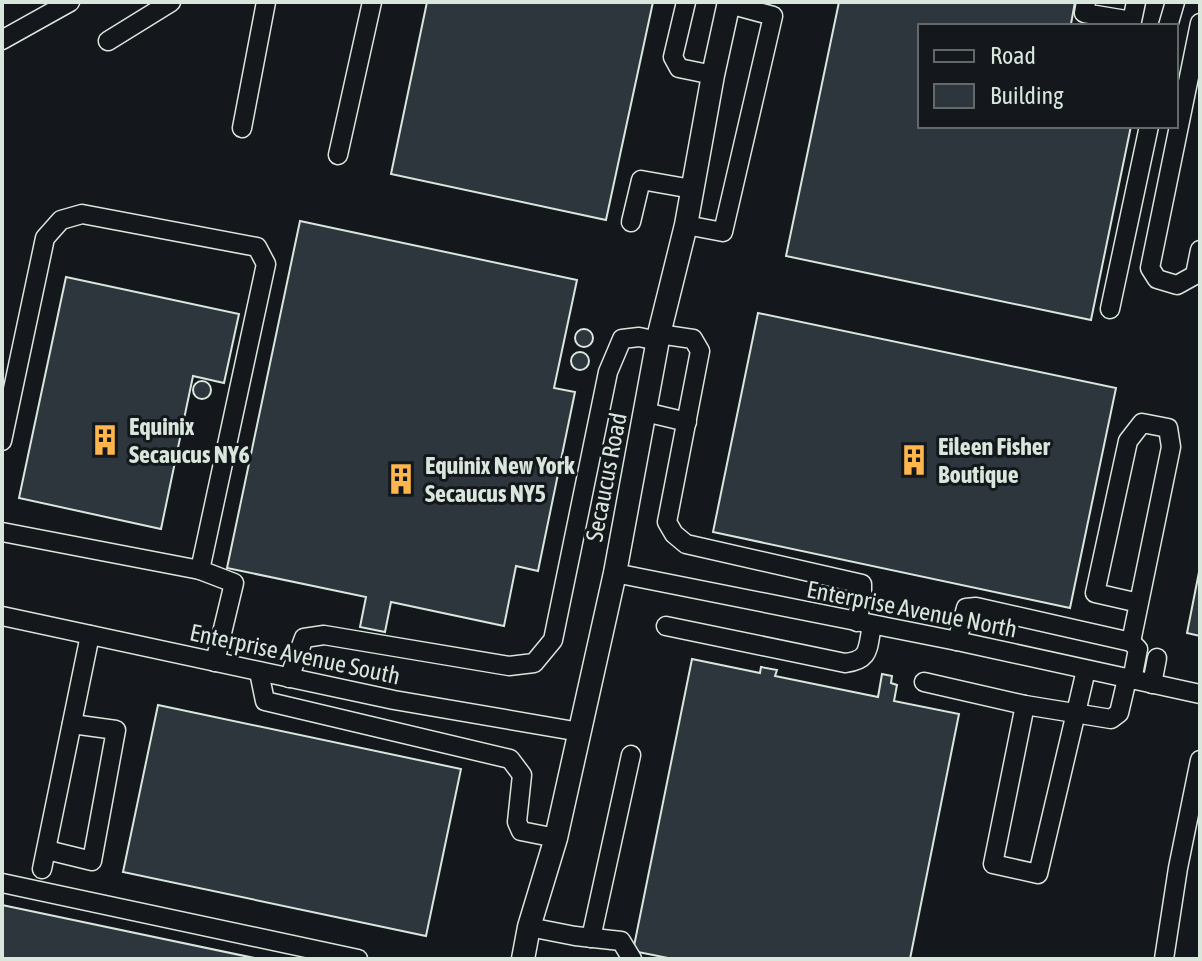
<svg xmlns="http://www.w3.org/2000/svg" width="1202" height="961" font-family="'Asap Condensed',sans-serif">
	<style>
		.building { fill: #2c363c; stroke: #d8e6dc; stroke-width: 2 }
		.lines { fill: none; stroke-linecap: round; stroke-linejoin: round }
		.minor-casing { stroke: #d8e6dc; stroke-width: 21 }
		.major-casing { stroke: #d8e6dc; stroke-width: 25 }
		.minor { stroke: #14181c; stroke-width: 18 }
		.major { stroke: #14181c; stroke-width: 22 }
		.labels { text-anchor: middle; dominant-baseline: central; stroke-width: 6; stroke-linejoin: round; paint-order: stroke }
		.poi-label { font-size: 24px; font-weight: bold; fill: #d8e6dc; stroke: #14181c; text-anchor: start }
		.street-label { font-size: 24px; fill: #d8e6dc; stroke: #14181c }
	</style>
	<rect width="100%" height="100%" fill="#14181c"/>
	<g class="building">
		<polygon points="427,2 653,2 606,220 391,174"/>
		<polygon points="839,2 1075,2 1071,24 1083,26 920,26 920,126 1131,126 1091,320 786,256"/>
		<polygon points="300,221 577,280 554,388 575,392 538,571 516,566 504,626 391,602 385,632 360,627 366,597 227,568"/>
		<polygon points="66,277 239,314 224,383 193,376 161,529 19,498"/>
		<polygon points="758,313 1116,388 1070,608 713,532"/>
		<circle cx="584" cy="338" r="9"/>
		<circle cx="580" cy="361" r="9"/>
		<circle cx="202" cy="390" r="9"/>
		<polygon points="1200,567 1200,636 1187,633"/>
		<polygon points="692,659 760,673 761,667 777,670 775,676 878,697 882,674 892,676 891,683 897,685 894,701 959,714 910,959 673,959 633,951"/>
		<polygon points="158,705 461,769 426,936 123,872"/>
		<polygon points="2,905 259,959 2,959"/>
	</g>
	<g class="lines">
		<defs>
			<g id="minor">
				<polyline points="686,2 673,57 679,68 713,75"/>
				<polyline points="1086,2 1084,13 1132,21 1136,2"/>
				<polyline points="1200,23 1150,268 1157,279 1177,285 1195,275 1200,250"/>
				<polyline points="1168,26 1175,2"/>
				<polyline points="2,40 70,2"/>
				<polyline points="108,41 171,2"/>
				<polyline points="242,128 266,2"/>
				<polyline points="338,155 372,2"/>
				<polyline points="631,222 641,180 692,189"/>
				<polyline points="686,225 723,232 773,16 729,4"/>
				<polyline points="1110,309 1149,126"/>
				<polyline points="659,334 693,339 700,351 667,522 674,534 686,544 862,584 862,599 857,622"/>
				<polyline points="645,412 687,422"/>
				<polyline points="2,441 45,238 61,220 82,214 257,247 266,264 200,570 2,532"/>
				<polyline points="200,570 234,583 215,662"/>
				<polyline points="615,573 957,641 1200,694"/>
				<polyline points="2,616 394,700 580,732"/>
				<path d="M666,626L845,663C871,660 867,648 872,626"/>
				<polyline points="957,641 966,608 976,607 1131,642 1138,649 1132,680"/>
				<polyline points="1131,642 1171,447 1168,428 1142,423 1128,441 1095,593 1139,603"/>
				<polyline points="259,672 265,701 510,759 522,775 517,822 521,831 556,838"/>
				<polyline points="289,678 304,638 324,635 509,666 534,663 553,640 608,372 622,339 639,337 658,341"/>
				<polyline points="924,682 1025,705 1111,719 1119,713 1127,679"/>
				<polyline points="1152,684 1157,658"/>
				<polyline points="1025,705 993,864 1038,874 1086,670"/>
				<polyline points="47,850 92,861 116,730 72,724"/>
				<polyline points="42,869 90,635"/>
				<polyline points="2,883 358,959"/>
				<polyline points="529,927 575,936 621,941 632,959"/>
				<polyline points="591,938 631,755"/>
				<polyline points="1164,959 1178,868 1200,760"/>
			</g>
			<polyline id="major" points="523,959 529,927 556,838 615,573 659,334 686,225 713,75 729,2"/>
		</defs>
		<use href="#minor" class="minor-casing"/>
		<use href="#major" class="major-casing"/>
		<use href="#minor" class="minor"/>
		<use href="#major" class="major"/>
	</g>
	<defs>
		<symbol id="building-bare" viewBox="-9 -9 18 18"><path d="M-4-6H4V6H1V3H-1V6H-4ZM-2.5-4.3h1.7v1.8h-1.7ZM.8-4.3h1.7v1.8H.8ZM-2.5-1h1.7V.8h-1.7ZM.8-1h1.7V.8H.8Z" fill="#ffb74d" stroke="#14181c" stroke-width="2.5" paint-order="stroke"/></symbol>
	</defs>
	<g fill-rule="evenodd">
		<use href="#building-bare" x="83" y="418" width="44" height="44"/>
		<use href="#building-bare" x="892" y="438" width="44" height="44"/>
		<use href="#building-bare" x="379" y="457" width="44" height="44"/>
	</g>
	<g class="labels">
		<g class="poi-label">
			<text x="129" y="426">Equinix<tspan x="129" dy="28">Secaucus NY6</tspan></text>
			<text x="938" y="446">Eileen Fisher<tspan x="938" dy="28">Boutique</tspan></text>
			<text x="425" y="465">Equinix New York<tspan x="425" dy="28">Secaucus NY5</tspan></text>
		</g>
		<g class="street-label">
			<text transform="translate(606 477) rotate(-79)">Secaucus Road</text>
			<text transform="translate(912 609) rotate(11)">Enterprise Avenue North</text>
			<text transform="translate(295 654) rotate(12)">Enterprise Avenue South</text>
		</g>
	</g>
	<rect width="1202" height="961" fill="none" stroke="#d8e6dc" stroke-width="8"/>
	<rect x="918" y="24" width="260" height="104" fill="#14181c" stroke="#626a69" stroke-width="2"/>
	<rect x="934" y="50" width="40" height="12" fill="#14181c" stroke="#626a69" stroke-width="2"/>
	<text x="990" y="64" font-size="24" fill="#d8e6dc">Road</text>
	<rect x="934" y="84" width="40" height="24" fill="#2c363c" stroke="#626a69" stroke-width="2"/>
	<text x="990" y="104" font-size="24" fill="#d8e6dc">Building</text>
</svg>
